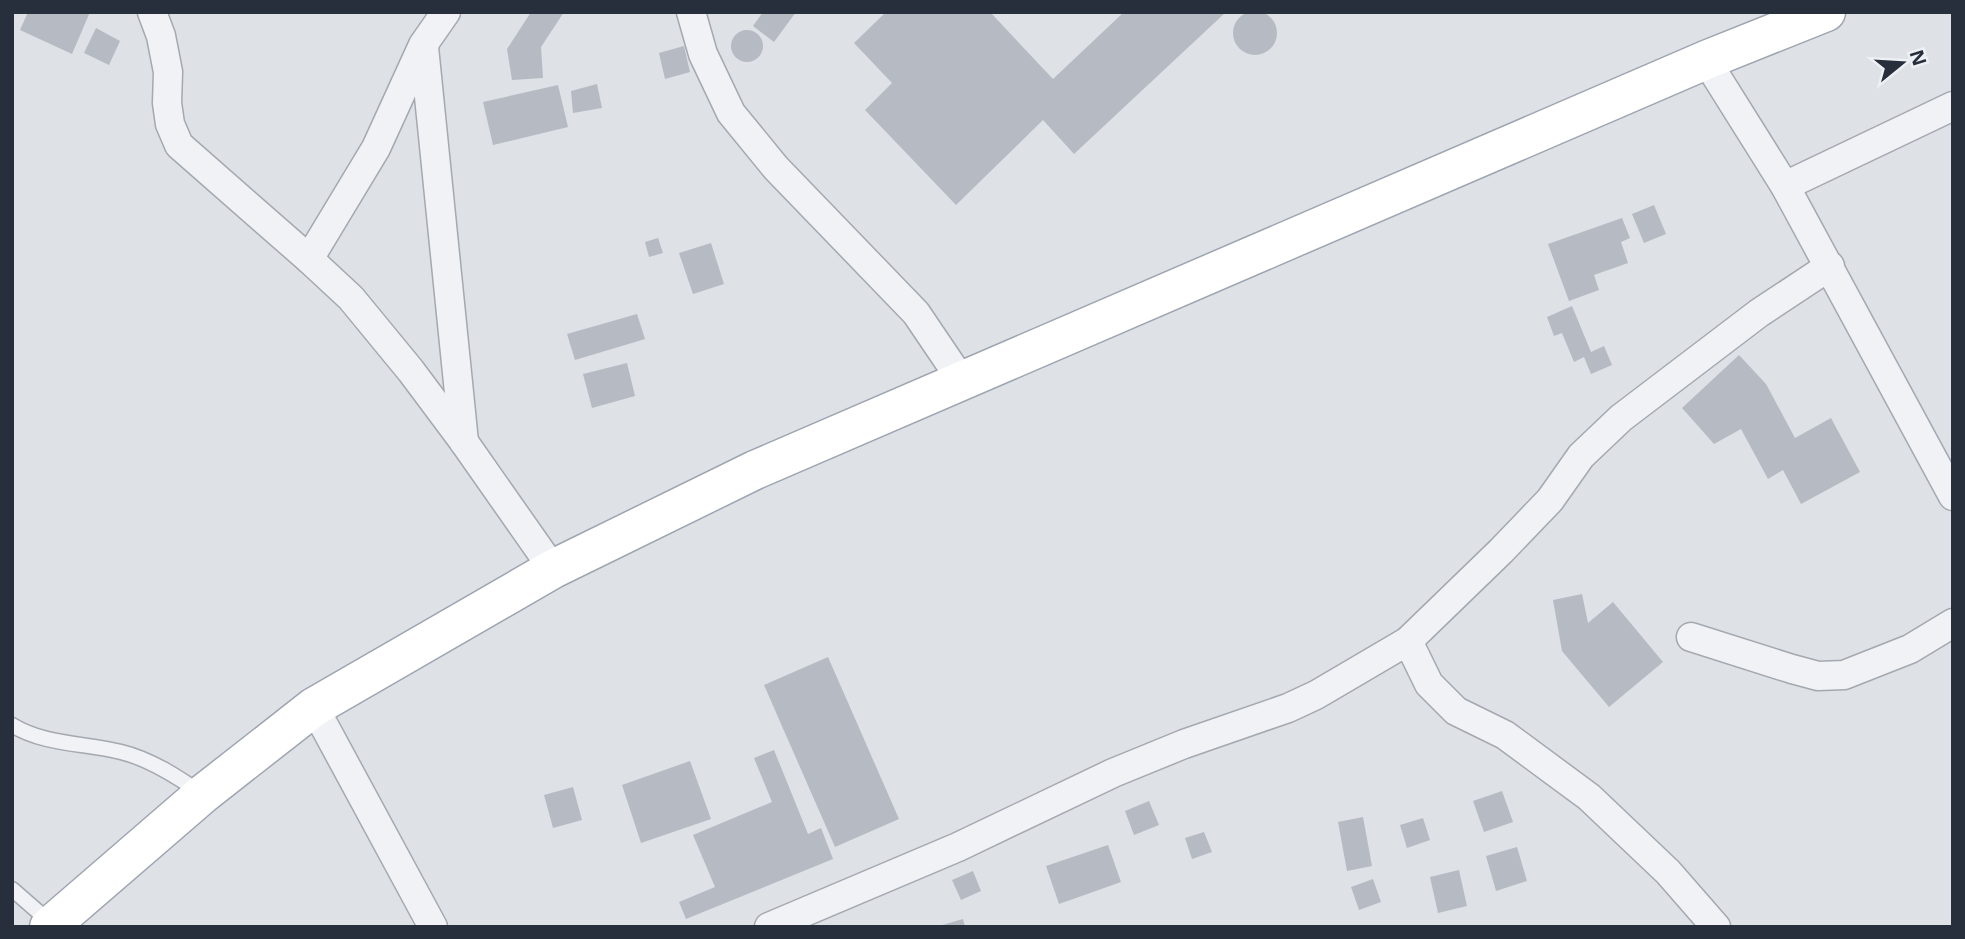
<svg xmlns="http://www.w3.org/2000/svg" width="1965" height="939" font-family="'Open Sans',sans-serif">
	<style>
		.building { fill: #b6bac3 }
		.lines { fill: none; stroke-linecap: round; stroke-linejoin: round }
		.lane-casing { stroke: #a4a8b0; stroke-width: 17 }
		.street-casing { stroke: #a4a8b0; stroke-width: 31 }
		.primary-casing { stroke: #9ea5b1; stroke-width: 41 }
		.lane { stroke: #f0f2f5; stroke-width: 14 }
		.street { stroke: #f0f2f5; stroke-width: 28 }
		.primary { stroke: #fff; stroke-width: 38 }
	</style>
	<rect width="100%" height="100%" fill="#dee1e6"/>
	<g class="building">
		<circle cx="1255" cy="33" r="22"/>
		<polygon points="28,12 90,12 72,54 20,30"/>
		<polygon points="531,12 564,12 541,47 543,78 512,80 507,49"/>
		<polygon points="763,12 796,12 774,42 753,26"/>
		<polygon points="886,12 990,12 1053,79 1124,12 1226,12 1074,154 1043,120 956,205 865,110 892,83 854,43"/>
		<polygon points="96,28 120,41 109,65 84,53"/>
		<circle cx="747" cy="46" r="16"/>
		<polygon points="684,46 690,72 665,79 659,53"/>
		<polygon points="597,84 602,108 573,113 571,91"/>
		<polygon points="558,85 568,127 493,145 483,102"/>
		<polygon points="1654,205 1666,234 1644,243 1632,214"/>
		<polygon points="1622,218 1630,238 1621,242 1628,263 1594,275 1599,290 1569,301 1548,244"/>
		<polygon points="658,238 663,253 649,257 645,242"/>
		<polygon points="711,243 724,284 693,294 679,253"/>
		<polygon points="1572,306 1591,352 1604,346 1612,365 1591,374 1584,357 1574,362 1562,333 1554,336 1547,317"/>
		<polygon points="637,314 645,339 575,360 567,334"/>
		<polygon points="1739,355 1766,384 1795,438 1831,418 1860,472 1801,504 1783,470 1768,479 1741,429 1714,444 1682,408"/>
		<polygon points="627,363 635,396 592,408 583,374"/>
		<polygon points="1582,594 1588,623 1613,602 1663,662 1609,707 1562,651 1553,600"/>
		<polygon points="828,657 899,819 835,847 764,685"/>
		<polygon points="774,750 808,834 821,828 833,859 686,919 679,902 715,887 693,835 772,802 754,758"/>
		<polygon points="690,761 711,819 641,843 622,785"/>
		<polygon points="573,787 582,820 553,828 544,795"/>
		<polygon points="1502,791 1513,822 1484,832 1473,801"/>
		<polygon points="1149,801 1159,825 1134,835 1125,811"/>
		<polygon points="1363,817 1372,866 1347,871 1338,822"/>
		<polygon points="1423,818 1430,840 1407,848 1400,825"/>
		<polygon points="1204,832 1212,852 1192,859 1185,838"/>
		<polygon points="1108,845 1121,882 1059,904 1046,866"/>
		<polygon points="1517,847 1527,881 1496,891 1486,856"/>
		<polygon points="1459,870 1467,906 1438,913 1430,877"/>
		<polygon points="973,871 981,891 961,900 952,880"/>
		<polygon points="1373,879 1381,902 1359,910 1351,887"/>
		<polygon points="963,919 965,927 939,927 939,926"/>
	</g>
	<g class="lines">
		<defs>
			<g id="lane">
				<path d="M12,725C44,745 85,743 121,752C150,759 178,777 202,794"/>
				<polyline points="12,889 51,923"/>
			</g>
			<g id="street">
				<polyline points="152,12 161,36 168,72 167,103 170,124 179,145 309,259"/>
				<polyline points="446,12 423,45 376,148 309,259 351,298 411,371 464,442 553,569"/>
				<polyline points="691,12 703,54 731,113 776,168 916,313 962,381"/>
				<polyline points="424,47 464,442"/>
				<polyline points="1706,60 1785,186 1953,496"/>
				<polyline points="1785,186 1953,106"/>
				<polyline points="1691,637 1792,669 1818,676 1844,675 1910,649 1953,623"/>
				<polyline points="1408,641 1429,684 1456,711 1505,735 1589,797 1668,872 1716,927"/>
				<polyline points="314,707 433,927"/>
				<polyline points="769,927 958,847 1113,773 1184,744 1288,708 1316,695 1408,641 1501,551 1550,500 1581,456 1621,418 1759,313 1830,266"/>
			</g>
			<polyline id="primary" points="49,927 203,794 314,707 553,569 755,470 1706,60 1826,12"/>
		</defs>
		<use href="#lane" class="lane-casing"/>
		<use href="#street" class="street-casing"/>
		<use href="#primary" class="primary-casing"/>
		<use href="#lane" class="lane"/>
		<use href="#street" class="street"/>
		<use href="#primary" class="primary"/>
	</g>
	<rect width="1965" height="939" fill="none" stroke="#282f3c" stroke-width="28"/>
	<g transform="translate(1902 63) rotate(72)" stroke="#edf0f4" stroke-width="5" paint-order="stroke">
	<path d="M0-5L12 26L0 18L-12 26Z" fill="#282f3c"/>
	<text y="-10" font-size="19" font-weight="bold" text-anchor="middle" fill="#282f3c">N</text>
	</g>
</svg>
